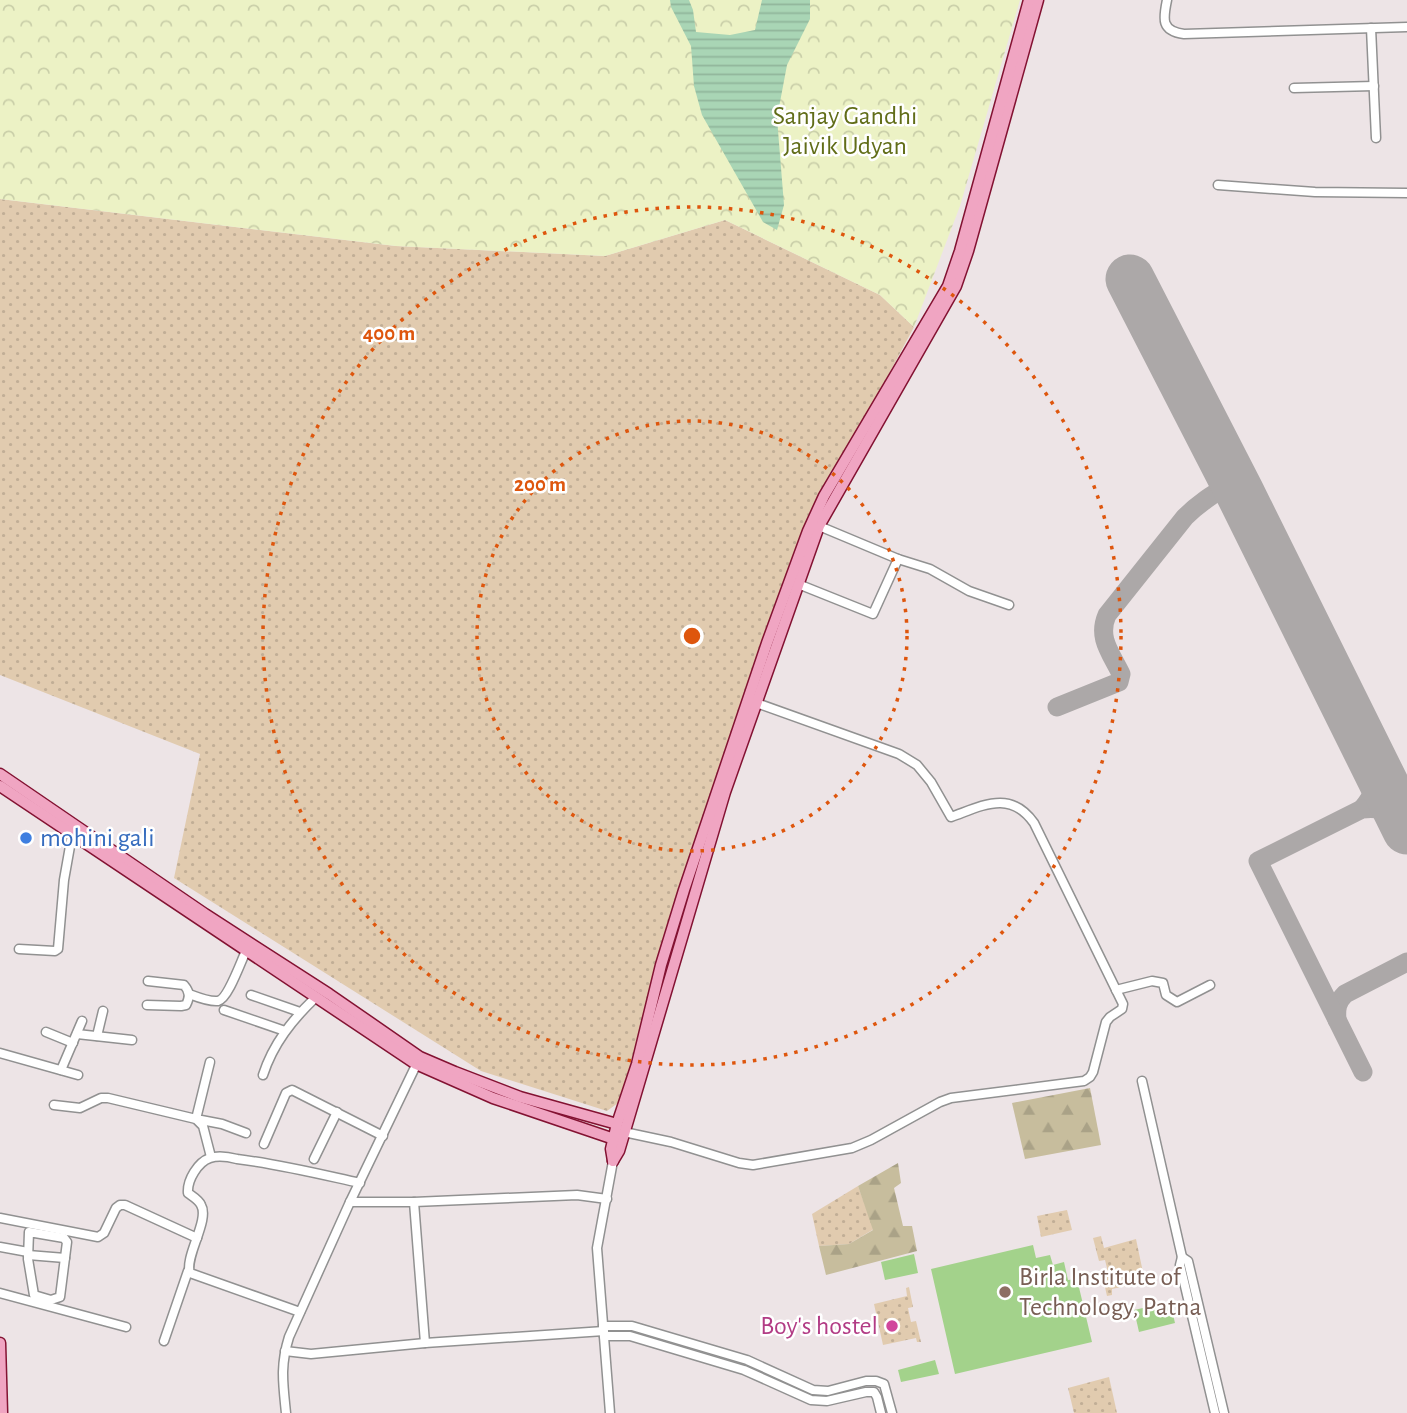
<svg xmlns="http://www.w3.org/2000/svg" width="1407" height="1413" font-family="'Alegreya Sans',sans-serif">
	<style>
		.grass { fill: url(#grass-dots) }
		.forest { fill: url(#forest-firs) }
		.park { fill: url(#park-crowns) }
		.pitch { fill: #a3d28b }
		.water { fill: url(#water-rules) }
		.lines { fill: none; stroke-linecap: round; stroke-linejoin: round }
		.taxiway { stroke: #aca8a8; stroke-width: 19 }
		.runway { stroke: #aca8a8; stroke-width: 49 }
		.minor-casing { stroke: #919191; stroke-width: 11 }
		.major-casing { stroke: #831232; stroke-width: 13 }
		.minor { stroke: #fff; stroke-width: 8 }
		.major { stroke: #f0a5c2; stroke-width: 10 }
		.ring { fill: none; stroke: #de560d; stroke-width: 3.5; stroke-dasharray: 3.5 7 }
		.shop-dot { fill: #3f7fe0; stroke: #fff; stroke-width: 2.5 }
		.education-dot { fill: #8d6e63; stroke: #fff; stroke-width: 2.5 }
		.hotel-dot { fill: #d1479c; stroke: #fff; stroke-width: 2.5 }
		.labels { text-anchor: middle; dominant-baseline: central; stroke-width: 5; stroke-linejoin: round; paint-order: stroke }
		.park-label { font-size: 26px; fill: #616d18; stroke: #fff }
		.shop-label { font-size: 26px; fill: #366cbe; stroke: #fff; text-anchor: start }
		.education-label { font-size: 26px; fill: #785e54; stroke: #fff; text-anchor: start }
		.hotel-label { font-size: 26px; fill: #b23c85; stroke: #fff; text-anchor: end }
		.centre { fill: #de560d; stroke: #fff; stroke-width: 3.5 }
		.ring-label { font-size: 21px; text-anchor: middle; font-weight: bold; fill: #de560d; stroke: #fff; stroke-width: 5; stroke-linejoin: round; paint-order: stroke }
	</style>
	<defs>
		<pattern id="grass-dots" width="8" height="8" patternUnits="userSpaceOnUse" patternTransform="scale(1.75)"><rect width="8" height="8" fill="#e1cbaf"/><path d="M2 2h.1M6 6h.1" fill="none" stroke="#c1ae96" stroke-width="1.8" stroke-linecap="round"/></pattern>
		<pattern id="forest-firs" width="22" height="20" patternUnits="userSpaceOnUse" patternTransform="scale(1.75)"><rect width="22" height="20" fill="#c7bd9d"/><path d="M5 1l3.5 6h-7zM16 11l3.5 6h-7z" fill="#aaa287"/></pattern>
		<pattern id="park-crowns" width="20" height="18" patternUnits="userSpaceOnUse" patternTransform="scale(1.75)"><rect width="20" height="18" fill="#ecf2c5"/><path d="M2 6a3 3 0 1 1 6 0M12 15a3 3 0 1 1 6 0" fill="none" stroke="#cacfa9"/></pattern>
		<pattern id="water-rules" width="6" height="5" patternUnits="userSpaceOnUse" patternTransform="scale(1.75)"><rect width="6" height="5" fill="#a9d5b5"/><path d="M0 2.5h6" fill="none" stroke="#91b69b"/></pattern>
	</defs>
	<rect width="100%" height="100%" fill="#ede4e6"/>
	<g class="grass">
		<polygon points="0,199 396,246 605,256 725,220 880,295 914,327 798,543 622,1100 607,1111 481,1071 174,878 200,754 0,675"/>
		<polygon points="858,1186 874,1229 849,1244 819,1246 812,1214"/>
		<polygon points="1067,1210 1072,1230 1041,1237 1037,1216"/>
		<polygon points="1101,1236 1104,1248 1136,1239 1145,1282 1112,1289 1112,1295 1107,1296 1102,1274 1108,1272 1105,1260 1099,1261 1093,1238"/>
		<polygon points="909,1287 913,1307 908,1308 911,1322 916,1321 921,1342 917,1342 916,1338 883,1345 874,1304 907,1296 906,1288"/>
		<polygon points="1109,1377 1117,1413 1074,1413 1068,1388"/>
	</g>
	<g class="forest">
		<polygon points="1090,1088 1101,1145 1025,1159 1012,1103"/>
		<polygon points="898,1163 901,1183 894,1188 903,1226 912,1226 917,1251 826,1275 819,1246 849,1244 873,1230 858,1186"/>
	</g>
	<polygon class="park" points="0,0 1020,0 960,206 914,327 880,295 725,220 605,256 396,246 0,199"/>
	<g class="pitch">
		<polygon points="1033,1245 1036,1258 1050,1255 1053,1265 1064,1262 1068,1280 1077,1279 1092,1342 955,1374 931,1269"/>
		<polygon points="914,1254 918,1273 885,1280 881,1262"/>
		<polygon points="1170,1302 1175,1323 1139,1332 1134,1310"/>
		<polygon points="935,1360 939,1374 901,1382 898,1370"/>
	</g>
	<polygon class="water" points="670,0 689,0 693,10 696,32 730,35 755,30 762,0 810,0 810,19 787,65 777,118 784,205 777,230 763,222 702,115 694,86 691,46 671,7"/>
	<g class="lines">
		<g class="taxiway">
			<path d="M1057,707L1119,682L1121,674C1111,653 1097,638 1107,615L1185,517C1193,509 1218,488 1229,488C1235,488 1236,490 1240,493"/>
			<path d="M1362,809C1374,794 1376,788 1376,769"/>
			<path d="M1337,1020C1336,1009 1337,1002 1345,994L1407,962"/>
			<path d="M1363,1072L1258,861L1362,809C1379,807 1386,810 1401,818"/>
		</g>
		<polyline class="runway" points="1130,279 1240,493 1407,830"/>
		<defs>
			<g id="minor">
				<path d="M1167,0C1163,19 1161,31 1184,34L1407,27"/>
				<polyline points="1371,28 1376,138"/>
				<polyline points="1294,88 1374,86"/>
				<polyline points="1218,185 1315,192 1407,193"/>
				<polyline points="898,559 930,569 969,591 1009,605"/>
				<polyline points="798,584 873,614 898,559 819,526"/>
				<polyline points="19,949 55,951 58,949 64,880 72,835"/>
				<polyline points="1116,990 1152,981 1163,983 1166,995 1177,1002 1210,985"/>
				<path d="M189,994C197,997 209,1002 218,1001C228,999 241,961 246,951"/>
				<polyline points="251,995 300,1012"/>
				<path d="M147,1005L181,1006L186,1005C190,997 190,992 184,985L148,981"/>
				<polyline points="224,1010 285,1031"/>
				<polyline points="46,1032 73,1043"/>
				<polyline points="77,1034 132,1040"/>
				<polyline points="97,1036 103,1011"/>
				<polyline points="0,1053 78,1075"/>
				<polyline points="210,1062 196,1119 222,1124 246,1133"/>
				<polyline points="61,1070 82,1021"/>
				<path d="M263,1075C273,1044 292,1020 316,997"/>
				<polyline points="1142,1081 1182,1257 1180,1265 1215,1413"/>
				<polyline points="54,1105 80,1108 101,1098 108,1098 196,1119 203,1126 211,1157"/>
				<path d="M624,1132L671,1142L739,1163L753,1165L852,1148L871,1140L940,1102L951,1098L1084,1081L1090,1077L1093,1072L1106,1022L1110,1017L1122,1009L1123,1004L1034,823C1010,789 982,806 951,817L931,782L917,765L899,754L751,701"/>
				<polyline points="264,1144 286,1093 292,1090 383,1136"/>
				<polyline points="314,1159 337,1112"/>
				<polyline points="350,1202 414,1202 425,1343"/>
				<polyline points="414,1202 577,1195 607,1199"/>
				<polyline points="0,1218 98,1237 104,1233 116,1208 120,1205 125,1205 197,1238"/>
				<polygon points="29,1232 64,1238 67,1242 60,1297 51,1300 34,1295 28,1259"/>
				<polyline points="0,1247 28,1252"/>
				<polyline points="28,1255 65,1258"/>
				<polyline points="1182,1257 1188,1261 1224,1413"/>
				<polyline points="0,1293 126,1327"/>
				<path d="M300,1312L190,1273C184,1257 210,1220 201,1205C199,1200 192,1196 188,1193C187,1180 198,1162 210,1158C219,1155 229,1157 237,1159C279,1164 319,1174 360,1183"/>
				<polyline points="603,1326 632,1326 747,1360 813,1390 828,1391 866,1381 876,1381 884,1384 892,1413"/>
				<polyline points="604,1336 630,1336 744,1370 811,1400 827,1401 866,1392 874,1392 877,1397 881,1413"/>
				<polyline points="164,1341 188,1271"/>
				<polyline points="285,1351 311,1354 425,1343 604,1331"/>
				<path d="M286,1413C283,1383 280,1366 289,1337L350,1202L419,1059"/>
				<polyline points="610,1413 597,1248 613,1161"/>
			</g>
			<g id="major">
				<polyline points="0,774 205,914 329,994 420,1057 455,1072 520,1097 617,1124"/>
				<polyline points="0,786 416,1064 493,1098 614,1139"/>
				<polyline points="613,1161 619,1151 725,792 819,526 956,286 968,251 1038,0"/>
				<polyline points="613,1161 611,1149 617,1124 637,1064 661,965 684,890 767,643 808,531 824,496 948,286 960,251 1029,0"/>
				<polyline points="0,1343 2,1413"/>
			</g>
		</defs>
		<use href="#minor" class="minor-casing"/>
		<use href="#major" class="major-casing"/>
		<use href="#minor" class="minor"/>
		<use href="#major" class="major"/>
	</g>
	<g class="ring">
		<circle cx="692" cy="636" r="215"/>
		<circle cx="692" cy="636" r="429"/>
	</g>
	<circle class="shop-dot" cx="26" cy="838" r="7"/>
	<circle class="education-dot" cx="1005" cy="1292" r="7"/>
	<circle class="hotel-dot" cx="892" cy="1326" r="7"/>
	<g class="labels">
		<g class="park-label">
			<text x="845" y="116">Sanjay Gandhi<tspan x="845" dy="30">Jaivik Udyan</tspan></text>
		</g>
		<g class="shop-label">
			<text x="40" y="838">mohini gali</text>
		</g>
		<g class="education-label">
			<text x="1019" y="1277">Birla Institute of<tspan x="1019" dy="30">Technology, Patna</tspan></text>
		</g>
		<g class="hotel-label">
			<text x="878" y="1326">Boy's hostel</text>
		</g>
	</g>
	<circle cx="692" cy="636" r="10" class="centre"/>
	<g class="ring-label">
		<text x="389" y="340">400 m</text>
		<text x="540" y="491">200 m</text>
	</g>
</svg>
